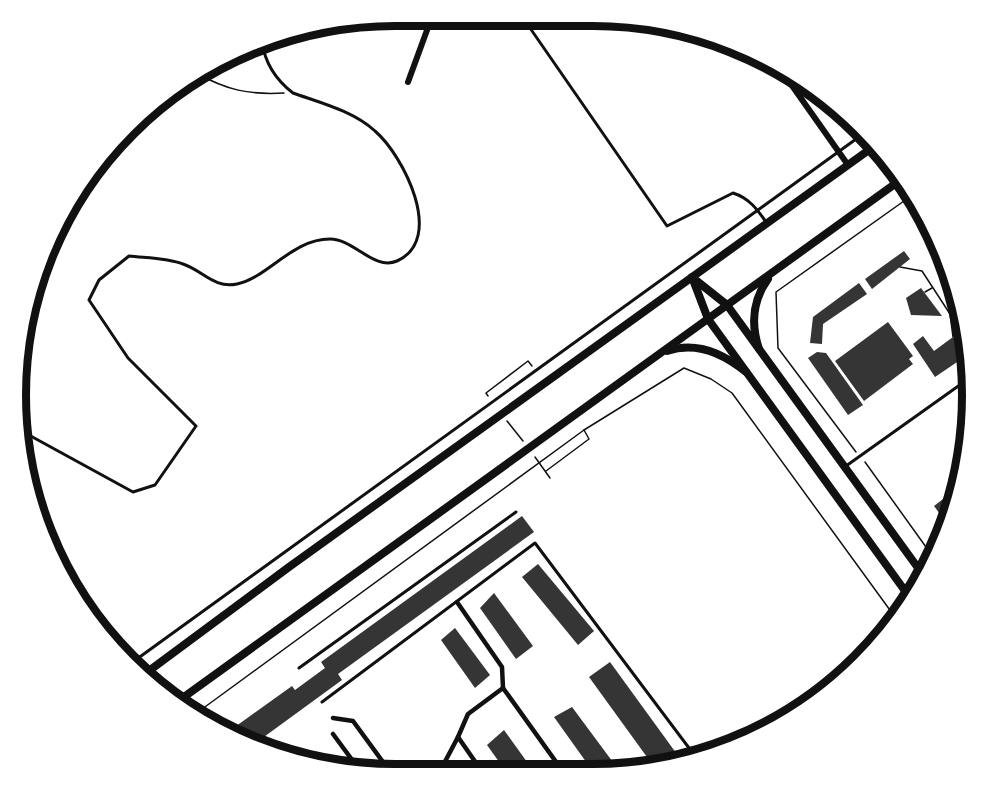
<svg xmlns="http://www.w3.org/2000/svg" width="988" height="789" font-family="'Fira Sans Condensed',sans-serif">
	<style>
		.building { fill: #353535 }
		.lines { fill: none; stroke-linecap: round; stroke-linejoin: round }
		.path { stroke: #111; stroke-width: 1.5 }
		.service { stroke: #111; stroke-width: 3 }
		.pedestrian { stroke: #111; stroke-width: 4.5 }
		.minor { stroke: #111; stroke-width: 6 }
		.tertiary { stroke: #111; stroke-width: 8 }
		.secondary { stroke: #111; stroke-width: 8 }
		.rim { fill: none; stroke: #111; stroke-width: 8 }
	</style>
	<rect width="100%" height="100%" fill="#fff"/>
	<g class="building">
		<polygon points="904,251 910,259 872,289 865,279"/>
		<polygon points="859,283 867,294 823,324 822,344 810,343 813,317"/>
		<polygon points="921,288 942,316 911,315 906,298"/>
		<polygon points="888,322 913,356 909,359 913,364 864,401 835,361"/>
		<polygon points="923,336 934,351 953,337 966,356 935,377 913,344"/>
		<polygon points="817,352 826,353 863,405 848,415 808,358"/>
		<polygon points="956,489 953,516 948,525 934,506"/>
		<polygon points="522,516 534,532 338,674 342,680 257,742 232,729 292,686 295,690 325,668 321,662"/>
		<polygon points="538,564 594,631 578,645 522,577"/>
		<polygon points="494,593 533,646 516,659 480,608"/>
		<polygon points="455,628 490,675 475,688 441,640"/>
		<polygon points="610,662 679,757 652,764 589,677"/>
		<polygon points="572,707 621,773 594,773 554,717"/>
		<polygon points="504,730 535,773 507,773 487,745"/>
	</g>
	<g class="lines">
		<g class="path">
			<path d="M196,73C227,90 248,95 284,93"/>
			<polyline points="900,267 922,271 950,314 953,337"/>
			<polyline points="925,292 932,288"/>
			<polyline points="488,396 486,393 528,361 532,366"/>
			<polyline points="507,421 523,441"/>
			<polyline points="856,452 778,348 776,292 911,196"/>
			<polyline points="535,457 550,478"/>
			<polyline points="865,462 931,554"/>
			<polyline points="546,471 589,439 584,430"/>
			<polyline points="198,712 584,430 684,368 711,379 732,393 895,617"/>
		</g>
		<g class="service">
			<path d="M521,15L667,226L733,193C749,198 757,209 766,222"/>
			<path d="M20,436L27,434L133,492L155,485L196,426L128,358L89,300L99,280L129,256C146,258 167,258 183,264C202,270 214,289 237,284C269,277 292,239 330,239C354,239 374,271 397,261C446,239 403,155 375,131C353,111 321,103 293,93C276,80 265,63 262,42"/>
			<polyline points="846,466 971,377"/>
			<polyline points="130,664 863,134"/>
			<polyline points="299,668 516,512"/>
			<polyline points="322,702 535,543 689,748 687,755"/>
		</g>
		<g class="pedestrian">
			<polyline points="457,602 502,667 503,688"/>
			<polyline points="333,718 353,721 391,773"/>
			<polyline points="333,734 361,772"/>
			<polyline points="458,737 468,714 503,688 564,773"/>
			<polyline points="439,773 458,737 483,773"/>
		</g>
		<g class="minor">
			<polyline points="781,70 848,165"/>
			<polyline points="408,82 430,22 436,15"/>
		</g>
		<g class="tertiary">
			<polyline points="692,277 708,319 908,595"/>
			<polyline points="693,278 727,305 921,572"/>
		</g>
		<g class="secondary">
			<path d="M759,349C751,325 752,301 768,279"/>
			<path d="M667,351C696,341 724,354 746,372"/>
			<polyline points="142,676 289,567 873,147"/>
			<polyline points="177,702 899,181"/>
		</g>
	</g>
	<path d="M0 0H988V789H0ZM395 26H593A369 369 0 0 1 962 395V395A369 369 0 0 1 593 764H395A369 369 0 0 1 26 395V395A369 369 0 0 1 395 26Z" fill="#fff" fill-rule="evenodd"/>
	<path class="rim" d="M395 26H593A369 369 0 0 1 962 395V395A369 369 0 0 1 593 764H395A369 369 0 0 1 26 395V395A369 369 0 0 1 395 26Z"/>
</svg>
